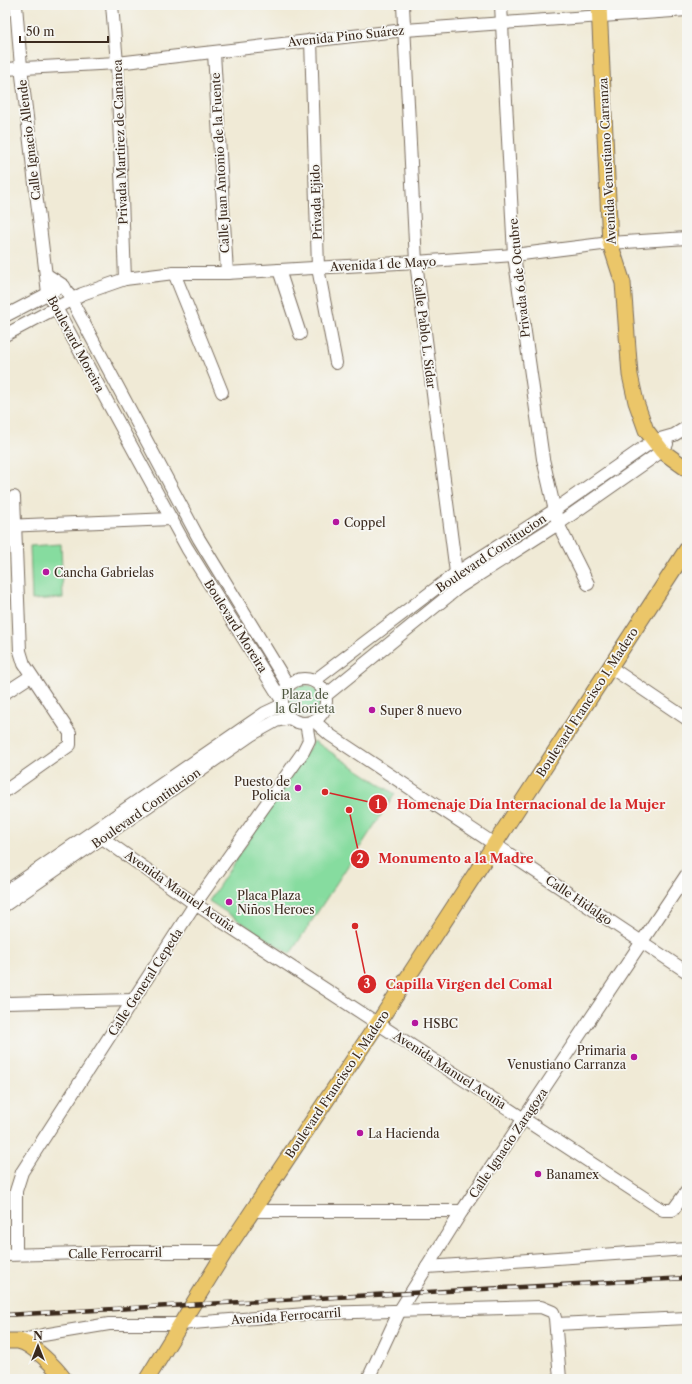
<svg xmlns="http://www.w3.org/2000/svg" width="692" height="1384" font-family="'Libre Caslon Text',serif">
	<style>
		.green { fill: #86dc9f; stroke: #60835e }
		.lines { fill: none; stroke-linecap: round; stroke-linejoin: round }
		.minor-casing { stroke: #7a6d5e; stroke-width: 14 }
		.major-casing { stroke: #7a6d5e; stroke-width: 17 }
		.minor { stroke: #fff; stroke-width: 12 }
		.major { stroke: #ebc669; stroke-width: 15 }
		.rail-casing { stroke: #3b2a1e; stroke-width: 4.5 }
		.rail { stroke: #f6f6f2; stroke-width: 3; stroke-dasharray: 9; stroke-linecap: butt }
		.poi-dot { fill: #b5179e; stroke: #f6f6f2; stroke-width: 1.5 }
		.labels { text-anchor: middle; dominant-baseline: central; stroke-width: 3.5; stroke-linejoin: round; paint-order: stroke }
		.street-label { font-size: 12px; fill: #3b2a1e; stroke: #f6f6f2 }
		.poi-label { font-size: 12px; fill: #3b2a1e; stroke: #f6f6f2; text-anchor: start }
		.park-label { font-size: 12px; fill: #4e563e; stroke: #f6f6f2 }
		.leader { fill: none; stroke: #d62828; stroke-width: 1.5 }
		.callout-dot { fill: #d62828; stroke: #f6f6f2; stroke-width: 1.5 }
		.mark-label { font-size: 12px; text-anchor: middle; font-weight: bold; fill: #fff }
		.callout-label { font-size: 13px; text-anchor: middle; font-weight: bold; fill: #d62828; stroke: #f6f6f2; stroke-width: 3.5; stroke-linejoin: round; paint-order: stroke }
	</style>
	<rect width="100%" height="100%" fill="#f6f6f2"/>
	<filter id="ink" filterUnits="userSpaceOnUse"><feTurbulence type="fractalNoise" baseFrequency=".025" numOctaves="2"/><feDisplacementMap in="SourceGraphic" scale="8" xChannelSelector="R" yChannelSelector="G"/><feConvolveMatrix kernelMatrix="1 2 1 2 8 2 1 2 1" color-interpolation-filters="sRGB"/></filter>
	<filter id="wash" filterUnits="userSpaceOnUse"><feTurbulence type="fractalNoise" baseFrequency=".012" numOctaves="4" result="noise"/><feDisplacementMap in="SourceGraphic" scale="16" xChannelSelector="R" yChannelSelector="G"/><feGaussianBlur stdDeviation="0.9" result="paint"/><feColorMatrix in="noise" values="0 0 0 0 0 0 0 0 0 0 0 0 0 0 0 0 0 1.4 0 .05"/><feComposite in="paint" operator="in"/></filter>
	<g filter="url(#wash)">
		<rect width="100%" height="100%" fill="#f0ead6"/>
		<g class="green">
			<polygon points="61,544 63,598 32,600 30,546"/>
			<circle cx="305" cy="701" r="16"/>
			<polygon points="314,741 395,794 290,954 209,901"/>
		</g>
	</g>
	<g filter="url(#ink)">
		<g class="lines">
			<defs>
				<g id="minor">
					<polyline points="16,5 21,67 48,293 187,548 281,699"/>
					<polyline points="112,5 117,63 125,279"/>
					<polyline points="403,5 416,262 458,588"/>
					<polyline points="501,5 514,255 543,459 558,524 588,584"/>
					<polyline points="311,40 318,268 336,363"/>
					<polyline points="214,53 227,273"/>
					<polyline points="5,69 117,63 405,30 687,10"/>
					<polyline points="279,270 300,334"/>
					<polyline points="174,273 222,392"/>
					<polyline points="47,275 64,286 199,539 288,685"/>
					<polyline points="5,316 55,290"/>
					<polyline points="5,335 82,294 125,279 174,273 227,273 416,262 514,255 610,243 687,238"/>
					<polyline points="5,526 171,519"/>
					<polyline points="610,667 687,719"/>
					<circle cx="304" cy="701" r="22"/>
					<polyline points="314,681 456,573 553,511 653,441 674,435 687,427"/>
					<polyline points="5,693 31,676"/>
					<polyline points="325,696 458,588 558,524 662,451 667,444"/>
					<polyline points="314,721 330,735 687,972"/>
					<polyline points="5,791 70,745 70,733 24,664 20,651 14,497"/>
					<polyline points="94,832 195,904 663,1210 673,1210 687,1191"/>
					<polyline points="5,892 265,713 282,705"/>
					<polyline points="5,905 251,735 276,721 290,718"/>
					<polyline points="5,1003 134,1000"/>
					<polyline points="252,1211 462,1211"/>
					<polyline points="16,1254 16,1191 22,1172 195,904 303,752 309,740 306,723"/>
					<polyline points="5,1255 123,1252 225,1252"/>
					<polyline points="427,1267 687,1249"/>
					<polyline points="556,1324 687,1318"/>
					<polyline points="19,1341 43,1335 109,1324 180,1324 318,1313 541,1307 553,1312 555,1318 560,1379"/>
					<polyline points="368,1379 400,1310 462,1211 687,874"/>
				</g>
				<g id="major">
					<polyline points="599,5 610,243 623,283 630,375 636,402 646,430 662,451 687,469"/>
					<path d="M5,1341C9,1341 14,1341 18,1341C32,1343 56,1368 64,1379"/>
					<polyline points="147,1379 225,1252 378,1023 687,549"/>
				</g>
			</defs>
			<use href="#minor" class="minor-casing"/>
			<use href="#major" class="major-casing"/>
			<use href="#minor" class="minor"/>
			<use href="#major" class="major"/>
			<defs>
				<path id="rail" d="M5,1315C232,1301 460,1292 687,1278"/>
			</defs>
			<use href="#rail" class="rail-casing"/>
			<use href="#rail" class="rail"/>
		</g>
	</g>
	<g class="poi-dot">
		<circle cx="336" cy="522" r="4"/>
		<circle cx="46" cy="572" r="4"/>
		<circle cx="372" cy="710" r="4"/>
		<circle cx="298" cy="788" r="4"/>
		<circle cx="229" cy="902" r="4"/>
		<circle cx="415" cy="1023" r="4"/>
		<circle cx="634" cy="1057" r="4"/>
		<circle cx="360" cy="1133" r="4"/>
		<circle cx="538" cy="1174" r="4"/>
	</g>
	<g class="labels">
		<g class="street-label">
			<text transform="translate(346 36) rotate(-6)">Avenida Pino Suárez</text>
			<text transform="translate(29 140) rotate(-97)">Calle Ignacio Allende</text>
			<text transform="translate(120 142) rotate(-92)">Privada Martirez de Cananea</text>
			<text transform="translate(607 161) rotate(-93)">Avenida Venustiano Carranza</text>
			<text transform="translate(220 163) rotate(-93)">Calle Juan Antonio de la Fuente</text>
			<text transform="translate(316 202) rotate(-92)">Privada Ejido</text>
			<text transform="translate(383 264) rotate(-3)">Avenida 1 de Mayo</text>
			<text transform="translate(519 278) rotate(-96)">Privada 6 de Octubre</text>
			<text transform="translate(425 333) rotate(83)">Calle Pablo L. Sidar</text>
			<text transform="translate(76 344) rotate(62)">Boulevard Moreira</text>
			<text transform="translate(491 553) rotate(-34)">Boulevard Contitucion</text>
			<text transform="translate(236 626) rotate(58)">Boulevard Moreira</text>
			<text transform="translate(587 702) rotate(-57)">Boulevard Francisco I. Madero</text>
			<text transform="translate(146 808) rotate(-35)">Boulevard Contitucion</text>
			<text transform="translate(180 891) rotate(35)">Avenida Manuel Acuña</text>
			<text transform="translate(579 900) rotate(34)">Calle Hidalgo</text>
			<text transform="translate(145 982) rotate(-57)">Calle General Cepeda</text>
			<text transform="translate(450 1070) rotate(33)">Avenida Manuel Acuña</text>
			<text transform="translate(337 1084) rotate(-56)">Boulevard Francisco I. Madero</text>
			<text transform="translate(508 1143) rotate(-56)">Calle Ignacio Zaragoza</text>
			<text transform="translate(115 1253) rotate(-1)">Calle Ferrocarril</text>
			<text transform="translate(286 1316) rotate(-4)">Avenida Ferrocarril</text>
		</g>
		<g class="poi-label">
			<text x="344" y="522">Coppel</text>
			<text x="54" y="572">Cancha Gabrielas</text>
			<text x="380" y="710">Super 8 nuevo</text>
			<text x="290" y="781" text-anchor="end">Puesto de<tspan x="290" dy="14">Policia</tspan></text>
			<text x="237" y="895">Placa Plaza<tspan x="237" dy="14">Niños Heroes</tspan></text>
			<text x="423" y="1023">HSBC</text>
			<text x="626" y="1050" text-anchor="end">Primaria<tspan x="626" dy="14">Venustiano Carranza</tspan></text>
			<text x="368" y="1133">La Hacienda</text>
			<text x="546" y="1174">Banamex</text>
		</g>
		<g class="park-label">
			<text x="305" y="694">Plaza de<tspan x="305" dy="14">la Glorieta</tspan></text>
		</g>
	</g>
	<path class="leader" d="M325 792L378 804M349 810L360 859M355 926L367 984"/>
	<g class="callout-dot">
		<circle cx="325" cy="792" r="4"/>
		<circle cx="349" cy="810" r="4"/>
		<circle cx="355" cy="926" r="4"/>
		<circle cx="378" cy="804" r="10"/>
		<circle cx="360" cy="859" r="10"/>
		<circle cx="367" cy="984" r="10"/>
	</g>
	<g class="mark-label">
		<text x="378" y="809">1</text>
		<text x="360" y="863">2</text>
		<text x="367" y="988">3</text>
	</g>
	<g class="callout-label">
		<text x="531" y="809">Homenaje Día Internacional de la Mujer</text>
		<text x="456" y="863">Monumento a la Madre</text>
		<text x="469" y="989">Capilla Virgen del Comal</text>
	</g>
	<rect width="692" height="1384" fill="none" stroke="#f6f6f2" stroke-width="20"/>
	<g transform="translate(38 1346)" stroke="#f6f6f2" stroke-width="3" paint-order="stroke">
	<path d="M0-3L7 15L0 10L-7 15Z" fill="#3b2a1e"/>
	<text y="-6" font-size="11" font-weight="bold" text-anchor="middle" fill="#3b2a1e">N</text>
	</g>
	<path d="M20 36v6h88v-6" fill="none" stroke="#3b2a1e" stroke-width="2"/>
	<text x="26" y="36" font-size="12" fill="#3b2a1e" stroke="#f6f6f2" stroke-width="3" paint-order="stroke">50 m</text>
</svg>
